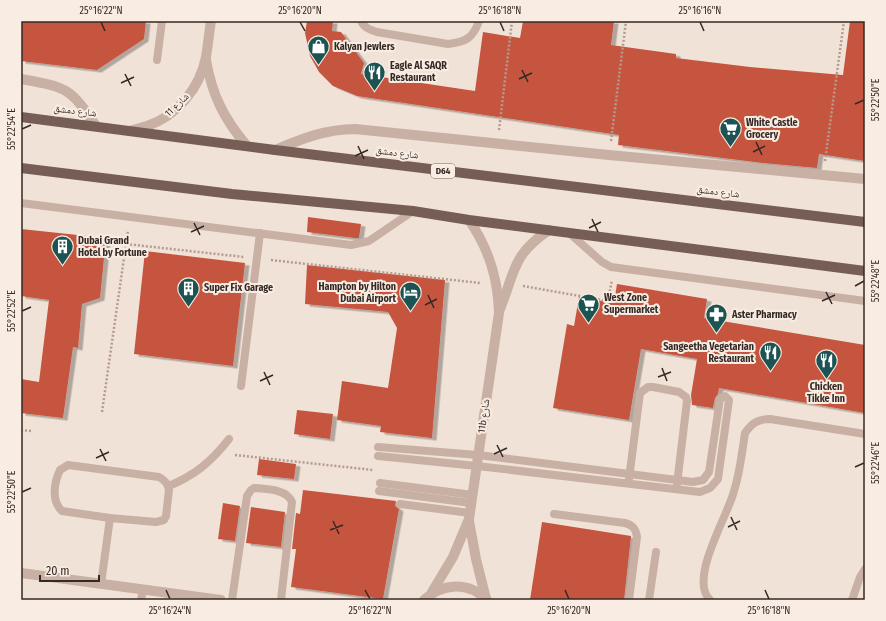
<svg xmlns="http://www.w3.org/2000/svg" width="886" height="621" font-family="'Fira Sans Condensed','Noto Naskh Arabic',sans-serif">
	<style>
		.building { fill: #c65440; filter: url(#shadow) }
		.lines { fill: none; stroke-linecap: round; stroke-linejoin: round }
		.path { stroke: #b49b8e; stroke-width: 2.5; stroke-dasharray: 2 2; stroke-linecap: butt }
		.lane { stroke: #c8b1a4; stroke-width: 8 }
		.street { stroke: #c8b1a4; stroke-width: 10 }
		.primary { stroke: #765e56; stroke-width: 10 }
		.ticks { fill: none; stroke: #342925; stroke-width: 1.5 }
		.labels { text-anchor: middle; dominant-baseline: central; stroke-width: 4; stroke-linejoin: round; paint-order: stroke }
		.shield { fill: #f9ede3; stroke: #6f645e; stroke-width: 1 }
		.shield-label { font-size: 9px; font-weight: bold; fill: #342925 }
		.poi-label { font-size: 10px; font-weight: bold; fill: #342925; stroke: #f9ede3; text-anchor: start }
		.street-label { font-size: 10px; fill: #342925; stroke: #f9ede3 }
		.neatline { fill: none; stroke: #342925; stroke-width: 1.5 }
		.ticks-label { font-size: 10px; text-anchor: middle; fill: #342925 }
	</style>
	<defs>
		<filter id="shadow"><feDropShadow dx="4.5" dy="2.5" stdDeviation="0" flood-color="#0004"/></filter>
	</defs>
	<rect width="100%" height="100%" fill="#f1e2d7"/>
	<g class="building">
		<polygon points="21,21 146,21 144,39 97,70 21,61"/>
		<polygon points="307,21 333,21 332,31 341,32 364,63 361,74 475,91 483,32 520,38 523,21 614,21 611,45 676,54 676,58 750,67 843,75 850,21 865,21 865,161 819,154 817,168 763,163 618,145 619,135 357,96 333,86 319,72 310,56 305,33"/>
		<polygon points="308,217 361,224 359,238 355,238 307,232"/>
		<polygon points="21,229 106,238 100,298 82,304 78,348 73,347 63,418 21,413 21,379 39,382 49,300 21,296"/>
		<polygon points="145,251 245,263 233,366 134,354"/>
		<polygon points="307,265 445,280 432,438 380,432 381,426 337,420 342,381 388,388 397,328 388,312 305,304"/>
		<polygon points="617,284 707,299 704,318 865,345 865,413 719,388 718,394 715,398 713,408 692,405 691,395 697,359 641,349 629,420 553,408 567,324 574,326 579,297 614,303"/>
		<polygon points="297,410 333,414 330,439 294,434"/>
		<polygon points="259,459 296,464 294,479 257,475"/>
		<polygon points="303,490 396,501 395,506 399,509 383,599 291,587 296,549 292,549 296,513 300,514"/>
		<polygon points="223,503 240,506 235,541 218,539"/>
		<polygon points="251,507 285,512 281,547 246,543"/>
		<polygon points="542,522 631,536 624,600 530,600"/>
	</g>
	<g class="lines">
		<g class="path">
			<polyline points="499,130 512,21"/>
			<polyline points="611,141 626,21"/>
			<polyline points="825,161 844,21"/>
			<polyline points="126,244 244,257"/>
			<polyline points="271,260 480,283"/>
			<polyline points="523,286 608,301 612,280"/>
			<polyline points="102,412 128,230"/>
			<polyline points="21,430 31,431"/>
			<polyline points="235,455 373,470"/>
		</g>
		<g class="lane">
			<path d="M361,21C364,28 371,30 377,32L448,44C466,42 473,38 479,21"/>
			<polyline points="157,60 162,21"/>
			<polyline points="21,203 351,245 369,241 413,211"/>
			<polyline points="568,232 602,262 611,267 865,301"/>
			<polyline points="241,386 260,233"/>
			<polyline points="378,456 477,466 700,492 710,488 718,479 729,400 725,396 720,399 709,472 703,480 693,482 478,455 378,447"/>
			<path d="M68,465L159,477C165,480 168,484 169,490L166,516L164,520L156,522L110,518L62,511C51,501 54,483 60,470Z"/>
			<polyline points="629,479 640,393 648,387 653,387 679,392 686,397 687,401 677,484"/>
			<polyline points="380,483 473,495"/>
			<path d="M169,486C195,475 211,462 229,439"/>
			<polyline points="379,491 471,503"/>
			<polyline points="400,504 470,513"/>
			<path d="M554,514L625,523C633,525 636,529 637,537L629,600"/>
			<polyline points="101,584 110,518"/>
			<polyline points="141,600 143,590"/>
			<path d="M232,600L247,496L251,490L254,488C266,489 287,489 292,502L281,600"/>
			<polyline points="649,600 656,552"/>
			<path d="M710,600C688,579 728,516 734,491C740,472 742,452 745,433C752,423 758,419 770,419L865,434"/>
			<polyline points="852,600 860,577 865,569"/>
		</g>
		<g class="street">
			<path d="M206,60C212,95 224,119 247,146"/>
			<path d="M21,79C66,87 70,87 96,126"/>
			<path d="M129,131C135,129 141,128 147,126C177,116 200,88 206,57C208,45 209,33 211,21"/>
			<path d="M275,150C301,139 326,129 355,129L609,155L865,179"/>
			<path d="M500,309C515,272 512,255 549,230"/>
			<polyline points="469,521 476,559 486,599"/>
			<polyline points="21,573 221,600"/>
			<path d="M432,592L453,557L469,519L499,313C498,278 489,249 469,220"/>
			<path d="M424,600C443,583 468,581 487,600"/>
		</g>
		<g class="primary">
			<polyline points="21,117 275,150 865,222"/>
			<polyline points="21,168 232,194 413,211 469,220 865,271"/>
		</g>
	</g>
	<path class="ticks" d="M101,22L105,31M300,22L305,31M500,22L504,31M700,22L704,31M522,70L528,82M125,74L131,86M519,79L532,73M121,83L134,77M855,104L864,100M22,129L31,125M756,142L762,155M358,146L364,159M753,152L765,146M355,156L368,150M592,219L598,232M194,223L200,235M589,228L601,222M191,232L204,226M855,286L864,281M826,292L832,304M428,295L434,308M822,301L835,295M425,305L437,299M22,311L31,307M662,368L667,381M264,372L270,385M658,377L671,372M260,381L273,375M497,445L503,457M100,449L106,461M494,454L507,448M96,458L109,452M855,467L864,463M22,492L31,488M731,517L737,530M333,521L339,534M728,527L740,521M330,530L343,525M166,590L170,599M365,590L370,599M565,590L569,599M765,590L769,599"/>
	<defs>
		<symbol id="shop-pin" viewBox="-11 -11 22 30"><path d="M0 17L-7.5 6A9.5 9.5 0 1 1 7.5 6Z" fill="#1b5453" stroke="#f9ede3"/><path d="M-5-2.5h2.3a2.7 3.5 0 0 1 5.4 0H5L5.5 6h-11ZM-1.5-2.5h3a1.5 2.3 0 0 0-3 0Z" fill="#fff"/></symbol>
		<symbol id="restaurant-pin" viewBox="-11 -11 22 30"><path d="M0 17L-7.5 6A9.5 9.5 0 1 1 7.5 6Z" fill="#1b5453" stroke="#f9ede3"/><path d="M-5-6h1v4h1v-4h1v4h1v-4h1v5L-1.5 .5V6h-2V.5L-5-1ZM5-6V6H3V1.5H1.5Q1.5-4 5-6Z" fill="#fff"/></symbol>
		<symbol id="supermarket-pin" viewBox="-11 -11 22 30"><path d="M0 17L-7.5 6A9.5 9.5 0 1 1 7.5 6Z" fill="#1b5453" stroke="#f9ede3"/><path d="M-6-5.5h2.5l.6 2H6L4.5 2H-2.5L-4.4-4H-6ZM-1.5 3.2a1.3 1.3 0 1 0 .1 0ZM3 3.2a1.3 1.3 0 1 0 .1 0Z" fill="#fff"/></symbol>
		<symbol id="building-pin" viewBox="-11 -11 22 30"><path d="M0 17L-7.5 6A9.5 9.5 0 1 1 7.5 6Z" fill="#1b5453" stroke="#f9ede3"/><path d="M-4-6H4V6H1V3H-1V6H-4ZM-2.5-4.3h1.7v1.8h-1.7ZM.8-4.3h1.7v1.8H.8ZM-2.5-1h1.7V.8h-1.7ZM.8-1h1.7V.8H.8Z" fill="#fff"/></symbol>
		<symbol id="hotel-pin" viewBox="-11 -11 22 30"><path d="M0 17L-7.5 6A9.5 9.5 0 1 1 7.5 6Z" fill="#1b5453" stroke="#f9ede3"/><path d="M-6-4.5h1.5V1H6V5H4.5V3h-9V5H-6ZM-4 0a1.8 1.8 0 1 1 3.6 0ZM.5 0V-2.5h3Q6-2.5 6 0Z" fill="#fff"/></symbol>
		<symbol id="pharmacy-pin" viewBox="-11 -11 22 30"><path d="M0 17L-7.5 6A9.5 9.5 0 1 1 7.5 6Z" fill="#1b5453" stroke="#f9ede3"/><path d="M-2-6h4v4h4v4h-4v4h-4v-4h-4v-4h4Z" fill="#fff"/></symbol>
	</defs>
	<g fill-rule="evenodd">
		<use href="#shop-pin" x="306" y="34" width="25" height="34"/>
		<use href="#restaurant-pin" x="362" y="60" width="25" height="34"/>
		<use href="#supermarket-pin" x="718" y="116" width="25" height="34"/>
		<use href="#building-pin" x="50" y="234" width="25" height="34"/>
		<use href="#building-pin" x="176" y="276" width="25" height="34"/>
		<use href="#hotel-pin" x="398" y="280" width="25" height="34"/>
		<use href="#supermarket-pin" x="576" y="292" width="25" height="34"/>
		<use href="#pharmacy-pin" x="704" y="302" width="25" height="34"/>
		<use href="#restaurant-pin" x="758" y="340" width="25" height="34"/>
		<use href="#restaurant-pin" x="814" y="348" width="25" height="34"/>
	</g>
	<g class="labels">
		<rect class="shield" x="431" y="164" width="24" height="14" rx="3"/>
		<g class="shield-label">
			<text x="443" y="171">D64</text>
		</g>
		<g class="poi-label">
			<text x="334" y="47">Kalyan Jewlers</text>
			<text x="390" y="66">Eagle Al SAQR<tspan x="390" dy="12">Restaurant</tspan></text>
			<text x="746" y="123">White Castle<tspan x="746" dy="12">Grocery</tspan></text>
			<text x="78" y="241">Dubai Grand<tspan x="78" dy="12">Hotel by Fortune</tspan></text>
			<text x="396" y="287" text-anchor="end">Hampton by Hilton<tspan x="396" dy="12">Dubai Airport</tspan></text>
			<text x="204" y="288">Super Fix Garage</text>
			<text x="604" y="298">West Zone<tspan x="604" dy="12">Supermarket</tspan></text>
			<text x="732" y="315">Aster Pharmacy</text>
			<text x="754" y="347" text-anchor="end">Sangeetha Vegetarian<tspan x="754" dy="12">Restaurant</tspan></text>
			<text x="826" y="387" text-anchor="middle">Chicken<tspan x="826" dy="12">Tikke Inn</tspan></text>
		</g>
		<g class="street-label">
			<text transform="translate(177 105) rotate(-44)">شارع 11</text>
			<text transform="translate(75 111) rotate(7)">شارع دمشق</text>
			<text transform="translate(397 153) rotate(7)">شارع دمشق</text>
			<text transform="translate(718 192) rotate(7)">شارع دمشق</text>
			<text transform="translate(484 416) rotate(-82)">11b شارع</text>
		</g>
	</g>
	<rect width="886" height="621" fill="none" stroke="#f9ede3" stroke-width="44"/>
	<path d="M40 575v6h59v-6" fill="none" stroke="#342925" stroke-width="2"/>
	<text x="46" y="575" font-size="12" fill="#342925" stroke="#f9ede3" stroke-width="3" paint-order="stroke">20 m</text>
	<rect x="22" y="22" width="842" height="577" class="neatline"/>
	<g class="ticks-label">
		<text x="101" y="14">25°16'22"N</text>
		<text x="300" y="14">25°16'20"N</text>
		<text x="500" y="14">25°16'18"N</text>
		<text x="700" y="14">25°16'16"N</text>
		<text transform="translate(875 100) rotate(-90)" y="4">55°22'50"E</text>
		<text transform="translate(11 129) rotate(-90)" y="4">55°22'54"E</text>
		<text transform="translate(875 281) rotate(-90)" y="4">55°22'48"E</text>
		<text transform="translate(11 311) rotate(-90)" y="4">55°22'52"E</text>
		<text transform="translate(875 463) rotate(-90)" y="4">55°22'46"E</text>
		<text transform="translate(11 492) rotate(-90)" y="4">55°22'50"E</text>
		<text x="170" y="614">25°16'24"N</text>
		<text x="370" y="614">25°16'22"N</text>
		<text x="569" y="614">25°16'20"N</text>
		<text x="769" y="614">25°16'18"N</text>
	</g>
</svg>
